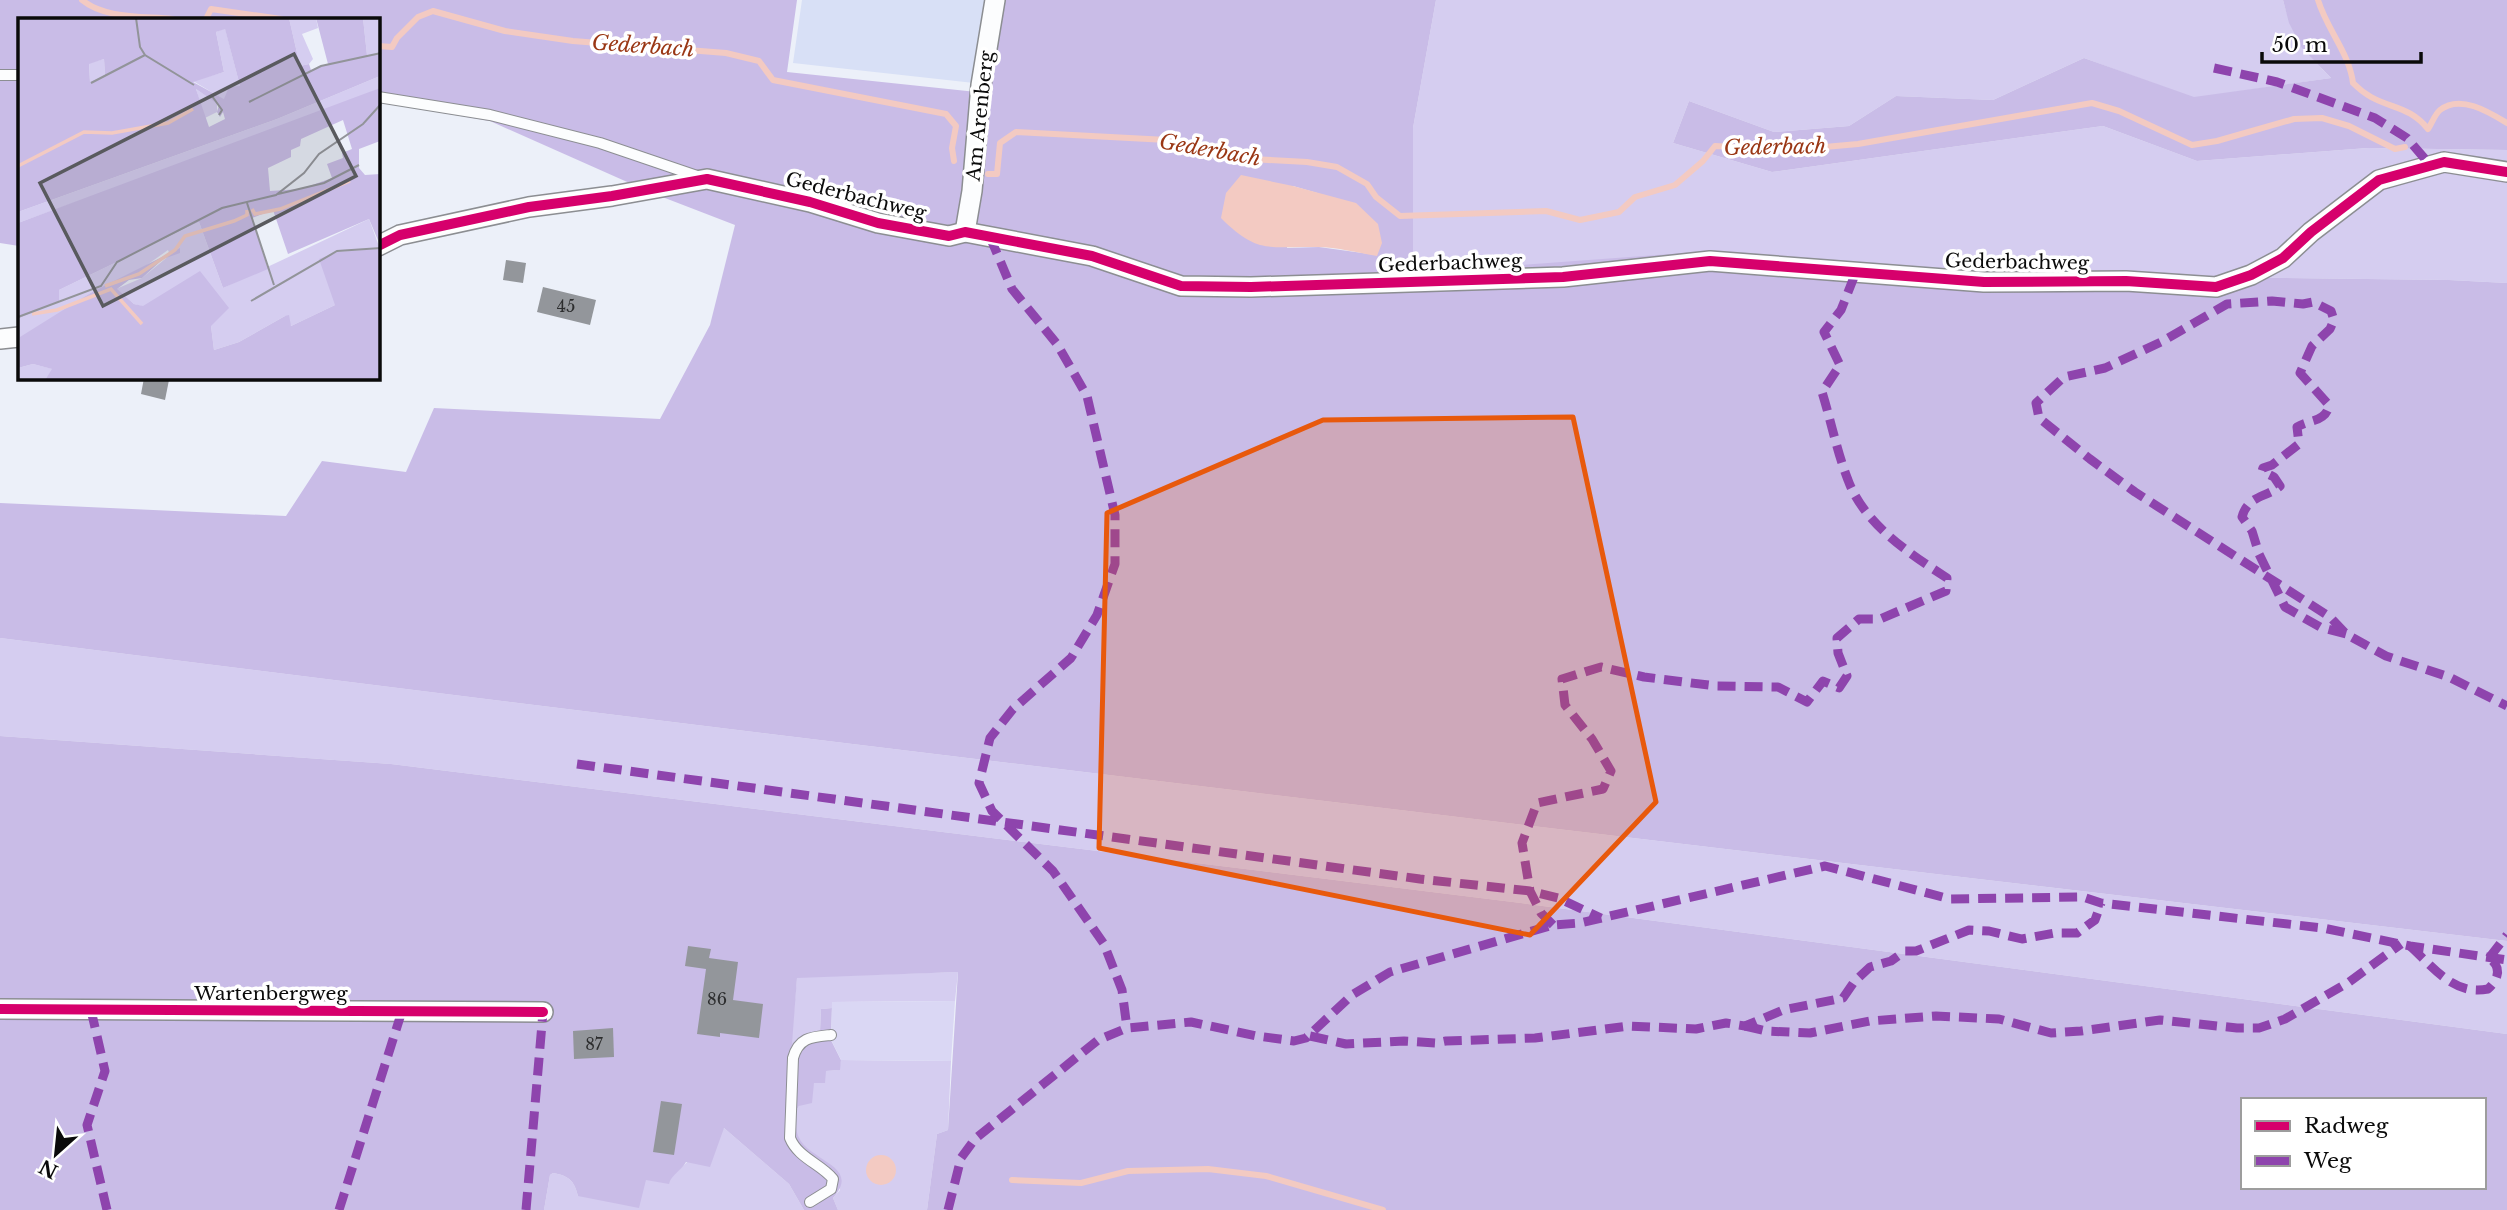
<svg xmlns="http://www.w3.org/2000/svg" width="2507" height="1210" font-family="'Libre Baskerville',serif">
	<style>
		.farmland { fill: #d8e0f6 }
		.green { fill: #d5cdf0 }
		.forest { fill: #c9bce7; fill-rule: evenodd }
		.pitch { fill: #dad7f4 }
		.water { fill: #f3cac2 }
		.lines { fill: none; stroke-linecap: round; stroke-linejoin: round }
		.stream { stroke: #f3cac2; stroke-width: 6 }
		.building { fill: #93969b }
		.lane-casing { stroke: #8c8e92; stroke-width: 12 }
		.street-casing { stroke: #8c8e92; stroke-width: 22 }
		.lane { stroke: #fcfdfe; stroke-width: 10 }
		.street { stroke: #fcfdfe; stroke-width: 19 }
		.quiet { stroke: #8e44ad; stroke-width: 9; stroke-dasharray: 18 9; stroke-linecap: butt }
		.cycleway-casing { stroke: #fff; stroke-width: 15 }
		.cycleway { stroke: #d6006c; stroke-width: 10 }
		.marked { fill: #e8590c; fill-opacity: 0.2; stroke: #e8590c; stroke-width: 5; stroke-linejoin: round }
		.labels { text-anchor: middle; dominant-baseline: central; stroke-width: 7; stroke-linejoin: round; paint-order: stroke }
		.number-label { font-size: 16px; fill: #2c2d2e }
		.street-label { font-size: 19px; fill: #0a0a0a; stroke: #fff }
		.water-label { font-size: 21px; font-style: italic; fill: #9a3715; stroke: #fff }
		.inset-river { fill: none; stroke: #f3cac2; stroke-width: 3.5 }
		.inset-road { fill: none; stroke: #929499; stroke-width: 2 }
		.view { fill: #595a5e; fill-opacity: 0.15; stroke: #595a5e; stroke-width: 3.5 }
		.inset-edge { fill: none; stroke: #0a0a0a; stroke-width: 3.5 }
	</style>
	<rect width="100%" height="100%" fill="#ecf0f9"/>
	<polygon class="farmland" points="802,0 987,0 974,83 793,63"/>
	<g class="green">
		<path d="M1436,0H2283C2293,38 2305,51 2331,78L2194,98L2084,58L1993,100L1896,96L1849,126L1774,132L1689,101L1673,143L1772,172L2103,126L2197,161L2368,148L2507,150V283L2449,280L1982,274L1413,273V128Z"/>
		<path d="M0,638C835,744 1671,843 2507,941V1034L1521,903L391,764L0,736Z"/>
		<polygon points="958,972 955,1001 832,1002 832,1008 821,1009 820,1032 791,1045 797,977"/>
		<path d="M841,1060L951,1061L948,1130L937,1134L927,1210H838L833,1198L840,1190L833,1167C813,1155 781,1133 799,1106L804,1103L814,1083L826,1071L839,1070Z"/>
		<path d="M724,1128L789,1184L804,1210H544L550,1175L553,1173C569,1176 574,1180 578,1196L646,1180L670,1178Z"/>
	</g>
	<g class="forest">
		<path d="M0,0H797L787,72L986,93L1001,0H1436L1413,128V273L1711,251L1982,274L2449,280L2507,283V941C1671,843 835,744 0,638V503L286,516L322,461L406,472L434,408L660,419L710,325L735,225L652,193L490,121L378,102V19H19V246L0,243ZM1293,186L1317,193L1377,255L1319,247L1287,248Z"/>
		<polygon points="2283,0 2507,0 2507,150 2368,148 2197,161 2103,126 1772,172 1673,143 1689,101 1774,132 1849,126 1896,96 1993,100 2084,58 2194,97 2331,78 2302,48 2289,23"/>
		<path d="M0,736L391,764L1521,903L2507,1034V1210H927L937,1134L948,1130L958,972L797,978L792,1044L802,1035L820,1032L821,1009L832,1008L831,1040L841,1060L840,1070L826,1071L825,1083H814L812,1103L799,1106C794,1113 795,1119 796,1127C798,1162 865,1162 833,1198L838,1210H804L789,1184L724,1128L710,1167L686,1162C681,1171 671,1175 669,1184L646,1180L639,1208L578,1196C574,1180 569,1176 553,1173L550,1175L544,1210H0ZM2243,1100H2484V1187H2243Z"/>
	</g>
	<polygon class="pitch" points="955,1001 951,1061 841,1060 831,1040 832,1002"/>
	<g class="water">
		<path d="M1241,175L1293,186L1356,203L1378,224L1382,243L1377,256C1358,253 1337,247 1317,247C1269,246 1258,255 1221,218L1226,193Z"/>
		<circle cx="881" cy="1170" r="15"/>
	</g>
	<g class="lines">
		<g class="stream">
			<path d="M82,0C105,19 143,16 172,19"/>
			<path d="M2318,0C2327,30 2349,52 2353,83C2358,88 2364,93 2371,97C2393,109 2410,107 2428,129C2432,123 2435,114 2440,110C2460,94 2489,112 2507,123"/>
			<polyline points="206,19 211,9 281,19"/>
			<polyline points="378,46 392,47 397,38 418,17 433,11 505,31 573,41 726,53 759,61 773,80 946,114 956,126 952,148 954,161"/>
			<polyline points="988,174 997,174 1000,143 1016,132 1167,140 1216,149 1251,159 1307,162 1337,167 1367,184 1376,197 1400,216 1546,211 1580,220 1619,212 1635,197 1675,185 1703,161 1715,146 1791,150 1858,144 2092,103 2119,111 2192,145 2217,141 2294,119 2322,118 2349,126 2395,149 2405,147"/>
			<polyline points="1012,1180 1081,1183 1128,1171 1208,1169 1266,1176 1383,1210"/>
		</g>
	</g>
	<g class="building">
		<polygon points="506,260 526,263 523,283 503,280"/>
		<polygon points="543,287 596,300 590,325 537,312"/>
		<polygon points="144,378 169,380 165,400 141,394"/>
		<polygon points="688,946 711,949 709,958 738,962 733,1000 763,1004 759,1038 720,1033 720,1037 697,1034 706,969 685,966"/>
		<polygon points="613,1028 614,1057 574,1059 573,1031"/>
		<polygon points="661,1101 682,1104 674,1155 653,1152"/>
	</g>
	<g class="lines">
		<defs>
			<g id="lane">
				<polyline points="0,75 19,75"/>
				<polyline points="378,97 490,115 600,143 700,177"/>
				<path d="M810,1202L831,1189L833,1179C821,1164 798,1158 790,1138L793,1058C799,1037 812,1037 831,1035"/>
			</g>
			<g id="street">
				<polyline points="965,232 972,191 981,85 995,0"/>
				<polyline points="378,246 400,235 529,207 612,196 707,179 810,202 878,223 949,236 965,232 1092,256 1181,286 1251,287 1563,277 1710,261 1984,282 2126,281 2216,287 2251,275 2283,258 2311,232 2379,180 2444,162 2507,172"/>
				<polyline points="0,339 19,337"/>
				<polyline points="0,1009 543,1012"/>
			</g>
		</defs>
		<use href="#lane" class="lane-casing"/>
		<use href="#street" class="street-casing"/>
		<use href="#lane" class="lane"/>
		<use href="#street" class="street"/>
		<g class="quiet">
			<polyline points="2214,68 2277,82 2375,118 2407,138 2431,166"/>
			<polyline points="990,237 1012,289 1057,344 1087,396 1115,515 1115,564 1097,615 1071,658 1013,709 990,738 979,783 992,811 1053,871 1104,944 1122,990 1127,1028"/>
			<path d="M2346,634L2320,627L2285,607L2259,554L2252,531L2242,517C2248,495 2266,498 2280,486L2274,477L2262,471L2263,468L2272,465L2299,444L2297,427C2309,419 2326,423 2329,405L2300,373L2312,346L2330,329L2334,320L2331,311L2313,302L2303,304L2272,301L2227,304L2161,342L2105,368L2064,377L2036,403L2039,418L2090,459L2135,492L2330,617L2346,634L2386,656L2449,677L2507,706"/>
			<polyline points="577,764 1420,879 1530,891 1558,898 1601,918"/>
			<path d="M1553,925L1541,913L1530,891L1522,843L1537,803L1603,789L1611,771L1592,739L1565,705L1562,679L1601,667L1644,677L1716,686L1778,687L1807,702L1823,681L1839,688L1847,676L1838,653L1837,638L1859,619H1880L1946,591L1947,578C1910,554 1864,524 1848,480C1837,452 1831,421 1822,392L1840,365L1824,332L1841,310L1856,272"/>
			<path d="M2410,946C2433,967 2454,996 2488,989C2499,979 2502,967 2489,958"/>
			<polyline points="2489,958 2507,935"/>
			<polyline points="91,1010 105,1071 87,1125 107,1210"/>
			<polyline points="1745,1026 1766,1031 1810,1033 1870,1021 1936,1016 1999,1019 2051,1033 2081,1031 2160,1020 2237,1028 2259,1028 2285,1019 2349,982 2401,944"/>
			<polyline points="1310,1036 1346,1044 1404,1041 1436,1043 1446,1041 1535,1038 1629,1026 1696,1029 1726,1023 1745,1026 1783,1010 1843,998 1854,982 1870,967 1891,961 1905,951 1916,951 1969,930 1989,931 2022,939 2055,933 2077,933 2095,920 2101,903"/>
			<polyline points="339,1210 402,1011"/>
			<polyline points="526,1210 543,1012"/>
			<polyline points="948,1210 961,1158 975,1139 1098,1040 1127,1028 1191,1022 1257,1036 1294,1041 1306,1038 1352,995 1390,972 1553,925 1580,923 1825,866 1950,899 2083,897 2101,903 2323,928 2410,946 2507,960"/>
		</g>
		<defs>
			<g id="cycleway">
				<polyline points="378,246 400,235 529,207 612,196 707,179 810,202 878,223 949,236 965,232 1092,256 1181,286 1251,287 1563,277 1710,261 1984,282 2126,281 2216,287 2251,275 2283,258 2311,232 2379,180 2444,162 2507,172"/>
				<polyline points="0,1009 543,1012"/>
			</g>
		</defs>
		<use href="#cycleway" class="cycleway-casing"/>
		<use href="#cycleway" class="cycleway"/>
	</g>
	<path class="marked" d="M1573,417L1656,802L1530,935L1099,848L1107,513L1323,420Z"/>
	<g class="labels">
		<g class="number-label">
			<text x="566" y="306">45</text>
			<text x="717" y="999">86</text>
			<text x="594" y="1044">87</text>
		</g>
		<g class="street-label">
			<text transform="translate(980 116) rotate(-84)">Am Arenberg</text>
			<text transform="translate(856 196) rotate(14)">Gederbachweg</text>
			<text transform="translate(2017 262) rotate(1)">Gederbachweg</text>
			<text transform="translate(1450 263) rotate(-2)">Gederbachweg</text>
			<text x="271" y="993">Wartenbergweg</text>
		</g>
		<g class="water-label">
			<text transform="translate(643 46) rotate(4)">Gederbach</text>
			<text transform="translate(1775 147) rotate(-1)">Gederbach</text>
			<text transform="translate(1210 150) rotate(10)">Gederbach</text>
		</g>
	</g>
	<g transform="translate(18 18)">
		<rect width="362" height="362" fill="#ecf0f9"/>
		<path d="M271,0H298L300,10L284,16L295,41L291,46L282,48ZM345,0H362V36L349,37ZM207,10L222,68L210,73L207,82L175,63L206,54L198,14ZM86,41L87,58L72,65L71,45ZM362,58V70L317,90L0,205V194L259,101ZM178,71L199,85V94L187,100ZM351,201L362,231L317,287L273,308L267,298L221,324L196,332L193,308L116,286L98,271L124,260L152,237L150,232L119,254L74,274L0,323V301L40,283L41,272L181,204L205,270ZM15,346L35,351L27,362H0V350Z" fill="#d5cdf0"/>
		<path d="M2,0H271L282,48L291,46L293,52L310,46L298,0H345L349,37L362,36V58L259,101L0,194ZM207,11L222,68L211,69L206,81L175,64L206,54L198,14ZM86,41L87,58L72,64L71,46ZM178,71L201,87L199,94L202,99L205,94L207,101L191,109ZM362,70V123L341,131V150L347,157L362,156V227L351,201L270,236L255,192L234,200L250,251L205,270L181,204L41,272V283L0,301V205ZM325,102L334,131L324,135L325,140L309,146L314,160L283,171L252,173L250,150L273,139V132L282,128L283,121ZM162,230V235L145,241L124,260L111,262L99,271L116,286L125,288L182,253L211,290L193,308L196,332L221,324L267,298L271,297L273,308L317,287L301,241L319,234L362,231V362H27L34,351L15,346L0,350L2,319L74,274Z" fill="#c9bce7" fill-rule="evenodd"/>
		<path class="inset-river" d="M0,148L66,114L94,115L150,105L175,91M234,191L237,196L262,191L332,163M87,268L121,256L157,232L167,218L216,203L229,197V192M14,296L39,292L93,271L124,306"/>
		<path class="inset-road" d="M118,0L122,29L127,37L176,67M73,65L127,37M194,78L204,92L201,97M231,84L303,48L363,35M260,176L306,165L341,147M229,185L256,267M233,283L319,233L363,230M0,299L83,268L99,244L204,190L258,177L286,155L301,136L345,106L363,86"/>
		<path class="view" d="M276,36L338,158L85,288L22,165Z"/>
		<rect width="362" height="362" class="inset-edge"/>
	</g>
	<rect x="2241" y="1098" width="245" height="91" fill="#ffffff" stroke="#9d9d9d" stroke-width="2"/>
	<rect x="2255" y="1121" width="35" height="10" fill="#d6006c" stroke="#9d9d9d" stroke-width="2"/>
	<text x="2304" y="1133" font-size="21" fill="#0a0a0a">Radweg</text>
	<rect x="2255" y="1156" width="35" height="10" fill="#8e44ad" stroke="#9d9d9d" stroke-width="2"/>
	<text x="2304" y="1168" font-size="21" fill="#0a0a0a">Weg</text>
	<g transform="translate(56 1154) rotate(207)" stroke="#ffffff" stroke-width="5" paint-order="stroke">
	<path d="M0-5L12 26L0 18L-12 26Z" fill="#0a0a0a"/>
	<text y="-10" font-size="19" font-weight="bold" text-anchor="middle" fill="#0a0a0a">N</text>
	</g>
	<path d="M2262 52v10h159v-10" fill="none" stroke="#0a0a0a" stroke-width="3.5"/>
	<text x="2272" y="52" font-size="21" fill="#0a0a0a" stroke="#ffffff" stroke-width="5" paint-order="stroke">50 m</text>
</svg>
